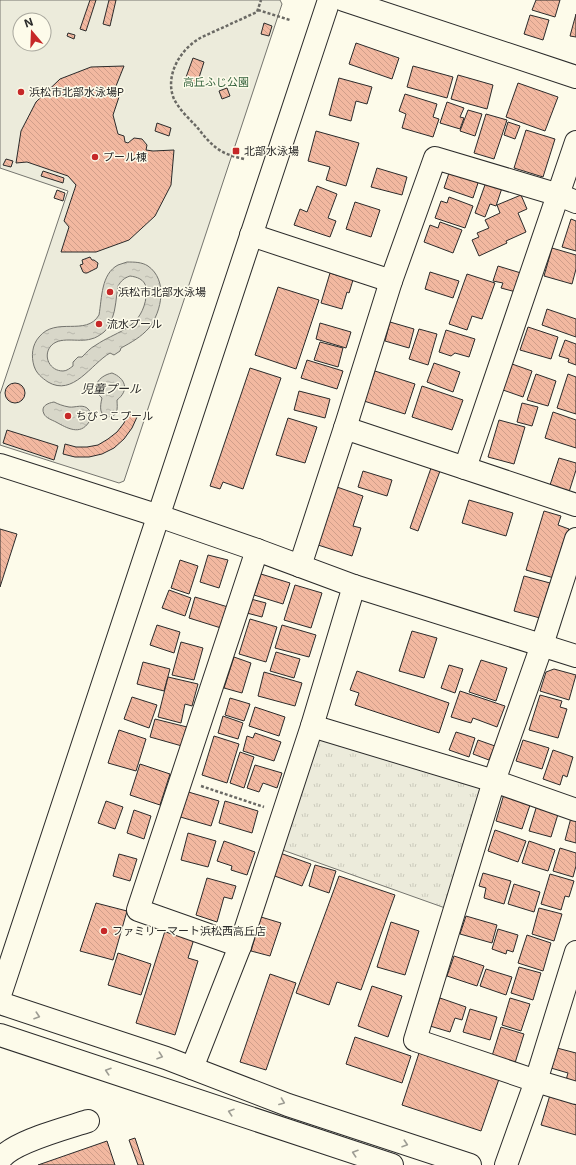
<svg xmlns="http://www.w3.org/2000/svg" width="576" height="1165" font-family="Inter,'Noto Sans JP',sans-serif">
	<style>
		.grass { fill: url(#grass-tufts); stroke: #74746e }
		.garden { fill: #ecebdb; stroke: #74746e; fill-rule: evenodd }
		.water { fill: url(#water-ripples); stroke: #74746e; fill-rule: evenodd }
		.building { fill: url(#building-back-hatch); stroke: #2b2b2b }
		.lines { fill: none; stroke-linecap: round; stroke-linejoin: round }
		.minor-casing { stroke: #2b2b2b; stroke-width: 24 }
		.path { stroke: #6a6964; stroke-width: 2.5; stroke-dasharray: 3 2; stroke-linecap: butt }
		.minor { stroke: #fdfbea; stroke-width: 22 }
		.oneway { stroke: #9e9d94 }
		.poi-dot { fill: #c62828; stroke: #fdfbea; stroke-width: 1.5 }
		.labels { text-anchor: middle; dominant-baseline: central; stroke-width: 3; stroke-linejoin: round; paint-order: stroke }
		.park-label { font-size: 11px; fill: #34623c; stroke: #fdfbea }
		.poi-label { font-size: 11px; fill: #2b2b2b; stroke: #fdfbea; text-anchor: start }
		.water-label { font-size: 12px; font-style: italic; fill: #2b2b2b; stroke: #fdfbea }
	</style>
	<defs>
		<pattern id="grass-tufts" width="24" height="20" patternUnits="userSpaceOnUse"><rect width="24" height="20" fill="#ecebdb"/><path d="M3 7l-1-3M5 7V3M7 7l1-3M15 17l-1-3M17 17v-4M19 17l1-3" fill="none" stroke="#cbcabc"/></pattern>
		<pattern id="water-ripples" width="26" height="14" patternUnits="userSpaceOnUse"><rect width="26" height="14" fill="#d8d7c9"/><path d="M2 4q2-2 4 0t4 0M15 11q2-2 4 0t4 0" fill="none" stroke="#bab9ad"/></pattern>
		<pattern id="building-back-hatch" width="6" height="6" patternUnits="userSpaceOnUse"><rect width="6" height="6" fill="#f2b8a0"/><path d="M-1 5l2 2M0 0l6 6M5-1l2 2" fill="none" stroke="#d09e8a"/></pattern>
	</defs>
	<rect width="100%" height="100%" fill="#fdfbea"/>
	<polygon class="grass" points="315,732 483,787 448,909 277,848"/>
	<path class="garden" d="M0,0H280L282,4L124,481L119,483L0,445V394L68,191L0,168ZM20,20H44V44H20Z"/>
	<g class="water">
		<path d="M127,262C134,262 142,262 148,266C168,280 162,311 149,328C141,337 132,342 121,348L120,351L114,355L110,353C91,364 73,397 48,382C42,378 36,373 34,366C31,356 32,345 39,337C56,316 86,337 99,315C102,298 101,274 118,265C121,264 124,263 127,262ZM130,276C137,277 144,279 146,287C147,293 146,300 144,306C136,330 115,332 96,345C90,348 86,353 82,357H78L73,362V366C70,368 67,371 63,371C50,371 43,357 50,347C59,335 78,343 91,339C96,338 100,335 104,332C107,329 111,324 112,319C116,309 116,297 118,286C121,281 124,278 130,276Z"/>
		<path d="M112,373C125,378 130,390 117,400C117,404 118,409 116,413C113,419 103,418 101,411C100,407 101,402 102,398C90,388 98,376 112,373Z"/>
		<path d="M54,402C58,404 63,406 69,407C75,408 84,403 89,410C91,414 91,419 89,422C80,436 67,428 56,422C52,420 46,418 44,414C40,406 48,403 54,402Z"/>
	</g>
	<g class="building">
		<polygon points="90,0 96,0 86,31 80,29"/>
		<polygon points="109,0 116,0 110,26 103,24"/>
		<polygon points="536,0 560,0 555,17 532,10"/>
		<polygon points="576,14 576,37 570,36"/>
		<polygon points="530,15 549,20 543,40 524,34"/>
		<polygon points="264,23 272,26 269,36 261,34"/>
		<polygon points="68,33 75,35 74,39 67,36"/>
		<polygon points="356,43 399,58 392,79 349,64"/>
		<polygon points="193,58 204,62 197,84 185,80"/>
		<polygon points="124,66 116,86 120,94 113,115 118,134 124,136 125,142 128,143 134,138 142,139 147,145 146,150 153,151 174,150 171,185 155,216 129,240 96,252 61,252 69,227 64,221 76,185 68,176 27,162 16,163 21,131 36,102 60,79 91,67"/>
		<polygon points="413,66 453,77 447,98 407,87"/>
		<polygon points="458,75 493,85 487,109 451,99"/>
		<polygon points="339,78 372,87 367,104 356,101 351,121 329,115"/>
		<polygon points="518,83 558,97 545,131 506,117"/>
		<polygon points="227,88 230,96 222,99 219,91"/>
		<polygon points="405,94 437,104 433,117 439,119 433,137 402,128 406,114 399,111"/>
		<polygon points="447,102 464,108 460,117 464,118 460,129 440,123"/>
		<polygon points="468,110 482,114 475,136 460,131"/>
		<polygon points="486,114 507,120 494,159 474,153"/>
		<polygon points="508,122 520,126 515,139 504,135"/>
		<polygon points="157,123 171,128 169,136 155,131"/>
		<polygon points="526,130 555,139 543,177 514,168"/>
		<polygon points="316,131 359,143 346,186 326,180 330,167 308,161"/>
		<polygon points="6,159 13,161 11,167 3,165"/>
		<polygon points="377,168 407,177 402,195 371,187"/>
		<polygon points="450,170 479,180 473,198 444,188"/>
		<polygon points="43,171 64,178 63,183 41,176"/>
		<polygon points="486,182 502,188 496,206 490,204 485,217 475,213"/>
		<polygon points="317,186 337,194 328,218 336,221 330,237 294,225 300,209 307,212"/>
		<polygon points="57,190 65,193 63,201 54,198"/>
		<polygon points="521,195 527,209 518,213 526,232 506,241 507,243 479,256 472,240 479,237 477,233 489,228 485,220 500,213 497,205"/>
		<polygon points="449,197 473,206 465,228 435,218 441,201 447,203"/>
		<polygon points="355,202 380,210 371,237 346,229"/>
		<polygon points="571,219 576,221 576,251 562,247"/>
		<polygon points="440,222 462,230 453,253 424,242 430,225 438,228"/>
		<polygon points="552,248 576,255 576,269 572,284 544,276"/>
		<polygon points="90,257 92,260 94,260 98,263 97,268 87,273 85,273 83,272 80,265 83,264 82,260"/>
		<polygon points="498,266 521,273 516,292 501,288 503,283 493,281"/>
		<polygon points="430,272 459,281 453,298 425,289"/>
		<polygon points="330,273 353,280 349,293 347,292 342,309 321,303"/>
		<polygon points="467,274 495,283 482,319 472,316 467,330 449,324"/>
		<polygon points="278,287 319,300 296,369 255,355"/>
		<polygon points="547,309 576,319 576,337 542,325"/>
		<polygon points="390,322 414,329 409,348 385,341"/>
		<polygon points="320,323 351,332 346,348 316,339"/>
		<polygon points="528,327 558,337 551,359 520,350"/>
		<polygon points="419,329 437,334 428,365 409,359"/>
		<polygon points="446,330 475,339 469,357 455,353 451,356 439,352"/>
		<polygon points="565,340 576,344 576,365 568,362 569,359 559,356"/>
		<polygon points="320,342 343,348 338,367 314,360"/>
		<polygon points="307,360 343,371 337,389 301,378"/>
		<polygon points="434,363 460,372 453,392 427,382"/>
		<polygon points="512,364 532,371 523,397 503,390"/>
		<polygon points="250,368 281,378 243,489 223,482 220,489 210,486"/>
		<polygon points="375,371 415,384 405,414 364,401"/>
		<polygon points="536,374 556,381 548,406 527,400"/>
		<polygon points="568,374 576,377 576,414 557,408"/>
		<circle cx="15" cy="393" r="10"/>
		<polygon points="422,386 463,400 452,430 412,417"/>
		<polygon points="299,391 330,399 325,418 294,410"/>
		<polygon points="522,403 538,407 532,426 517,422"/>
		<polygon points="553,412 576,420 576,448 545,438"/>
		<polygon points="128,413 137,417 132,428 124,439 114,448 102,454 89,457 75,457 63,454 65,444 76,447 87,447 98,445 108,439 117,432 124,423"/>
		<polygon points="288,418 317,427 305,463 276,455"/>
		<polygon points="499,420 525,427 514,464 488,457"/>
		<polygon points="7,430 58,446 54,460 3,443"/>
		<polygon points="559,458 576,463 576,470 569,492 550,485"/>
		<polygon points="431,468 440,471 418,531 410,528"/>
		<polygon points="363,471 392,480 387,496 358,487"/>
		<polygon points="334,486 363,496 353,526 361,528 352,556 315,544"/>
		<polygon points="469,500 513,513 506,536 462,523"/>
		<polygon points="544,511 561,516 558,525 569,529 554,578 526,570"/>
		<polygon points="0,529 17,534 0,587"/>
		<polygon points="208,555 228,560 219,588 200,582"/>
		<polygon points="180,560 198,566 189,594 171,588"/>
		<polygon points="261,574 290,583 283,604 254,595"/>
		<polygon points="524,576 550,583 540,618 514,611"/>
		<polygon points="295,585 322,593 311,628 284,620"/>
		<polygon points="169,590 191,598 185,616 162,608"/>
		<polygon points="195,597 228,607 221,628 189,618"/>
		<polygon points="247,598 266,603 262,617 243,612"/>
		<polygon points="250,619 277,627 266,662 239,654"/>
		<polygon points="157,625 180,632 174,653 150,645"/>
		<polygon points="282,625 316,635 309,657 275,648"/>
		<polygon points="412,631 437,638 424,678 399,671"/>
		<polygon points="181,642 203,648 194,680 172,675"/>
		<polygon points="276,652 300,659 294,678 270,671"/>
		<polygon points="234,657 251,663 242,693 224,688"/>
		<polygon points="481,660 507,668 496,701 469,692"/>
		<polygon points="143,662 170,669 164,691 137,684"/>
		<polygon points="449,665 463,669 455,693 441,688"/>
		<polygon points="554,669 576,675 569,700 540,691 546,672"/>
		<polygon points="357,671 449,703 439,733 355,705 359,693 350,690"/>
		<polygon points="264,672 302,683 295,706 258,696"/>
		<polygon points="168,677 198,684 192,706 185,704 181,723 158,717"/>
		<polygon points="460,691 505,706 497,727 473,718 471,723 451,717"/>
		<polygon points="540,695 562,701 560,707 567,709 558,738 529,730"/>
		<polygon points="132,697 157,705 149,728 124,719"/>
		<polygon points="230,698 250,704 244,721 225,715"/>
		<polygon points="255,707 285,717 279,736 249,726"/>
		<polygon points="223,716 243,723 238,739 218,733"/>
		<polygon points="155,719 187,727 182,746 150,737"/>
		<polygon points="119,730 146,739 136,771 108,763"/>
		<polygon points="456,732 475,738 469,757 449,750"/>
		<polygon points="255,733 281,742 274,761 243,751 247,736 253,738"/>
		<polygon points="214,736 239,744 227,783 202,775"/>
		<polygon points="478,740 495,746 489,760 473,754"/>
		<polygon points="523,740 549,748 542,769 516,761"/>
		<polygon points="553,750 573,757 567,777 563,775 560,785 543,779"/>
		<polygon points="240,752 254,757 244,788 230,783"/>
		<polygon points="140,764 170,774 160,805 130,795"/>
		<polygon points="255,765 282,773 277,788 263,783 259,792 247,788"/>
		<polygon points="185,791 219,801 211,826 177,816"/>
		<polygon points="504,794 531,802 522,829 496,821"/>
		<polygon points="106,801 123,807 115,829 98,823"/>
		<polygon points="225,801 258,811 252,833 219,823"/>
		<polygon points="537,805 559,811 551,837 529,831"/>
		<polygon points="134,810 151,816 144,839 127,833"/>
		<polygon points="572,814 576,815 576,843 565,840"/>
		<polygon points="495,830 526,841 518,862 488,851"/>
		<polygon points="188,833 216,841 208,867 181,860"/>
		<polygon points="224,841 255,852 247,875 231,870 232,866 217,861"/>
		<polygon points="529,841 555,850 548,871 522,863"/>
		<polygon points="560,848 576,853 576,866 573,877 553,871"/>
		<polygon points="280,853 311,864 302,886 272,875"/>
		<polygon points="119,854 137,859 130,881 113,876"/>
		<polygon points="315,865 336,871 329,893 309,886"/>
		<polygon points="483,873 511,881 504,904 484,898 486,888 479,886"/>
		<polygon points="550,874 574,881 569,897 565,896 561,910 541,904"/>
		<polygon points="339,876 395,895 361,990 337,982 329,1005 296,993"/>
		<polygon points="207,878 236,886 232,899 224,897 217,922 196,915"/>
		<polygon points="514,884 540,892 534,912 508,904"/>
		<polygon points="96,903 127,911 113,960 80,951"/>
		<polygon points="539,908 562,914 554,941 532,934"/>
		<polygon points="466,916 497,925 492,943 460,934"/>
		<polygon points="261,917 281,923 270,956 251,951"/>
		<polygon points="391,922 419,931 405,975 377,967"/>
		<polygon points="498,929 518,935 513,952 507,950 506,954 492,949"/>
		<polygon points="165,931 194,939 188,958 198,961 175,1035 136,1023"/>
		<polygon points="527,935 551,943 543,971 518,963"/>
		<polygon points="118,953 151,964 141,995 108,985"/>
		<polygon points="454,956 484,966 477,986 447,976"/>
		<polygon points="519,967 541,973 533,1000 511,993"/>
		<polygon points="486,969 512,977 506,995 480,986"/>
		<polygon points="270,974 296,983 266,1070 240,1062"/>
		<polygon points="372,986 402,996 388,1037 358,1026"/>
		<polygon points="440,998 466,1007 462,1020 455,1018 450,1032 430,1026"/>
		<polygon points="510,998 530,1004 521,1031 502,1025"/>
		<polygon points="470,1009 497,1017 490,1040 463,1032"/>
		<polygon points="501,1027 524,1034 515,1063 492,1056"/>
		<polygon points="355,1037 411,1056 402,1083 346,1064"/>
		<polygon points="557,1048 576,1053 576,1082 566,1080 568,1073 551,1068"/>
		<polygon points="419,1053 499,1079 481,1131 402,1105"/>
		<polygon points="550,1095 576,1103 576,1135 541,1125"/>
		<polygon points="135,1138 144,1165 138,1165 129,1140"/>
		<polygon points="107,1141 115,1165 38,1165"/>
	</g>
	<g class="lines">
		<defs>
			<g id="minor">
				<polyline points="344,0 576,77"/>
				<polyline points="251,235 391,281"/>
				<polyline points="345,428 391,281 435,158 559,195 576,202"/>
				<polyline points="0,465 159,516 257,550 354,586 576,656"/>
				<polyline points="465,468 576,505"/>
				<polyline points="576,539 542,645 494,781 415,1040 536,1081 576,1093"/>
				<polyline points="300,566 345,428 465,468 576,142"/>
				<polyline points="312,726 494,781 576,810"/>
				<polyline points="240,946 138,910 257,550"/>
				<polyline points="0,995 329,0"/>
				<polyline points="0,1003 166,1058 288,1105 470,1165"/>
				<polyline points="0,1035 392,1165"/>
				<polyline points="192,1068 240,946 312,726 354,586"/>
				<path d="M0,1160C11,1142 67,1128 88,1121"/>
				<polyline points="506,1165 536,1081 576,952"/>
			</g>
		</defs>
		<use href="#minor" class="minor-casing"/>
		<g class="path">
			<polyline points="258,10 290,20"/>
			<path d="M244,159C236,157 228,155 221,151C211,145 204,136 197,127C189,119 179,109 174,99C164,75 181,48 202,37L257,12L261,0"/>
			<polyline points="201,786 264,807"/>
		</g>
		<use href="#minor" class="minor"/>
	</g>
	<defs><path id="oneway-chevron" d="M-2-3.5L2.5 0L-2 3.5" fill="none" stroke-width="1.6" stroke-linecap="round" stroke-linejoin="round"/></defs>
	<g class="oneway">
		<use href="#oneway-chevron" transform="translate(37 1016) rotate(18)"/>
		<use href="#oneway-chevron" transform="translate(160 1056) rotate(19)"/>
		<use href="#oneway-chevron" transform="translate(108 1071) rotate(-162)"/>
		<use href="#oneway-chevron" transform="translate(282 1102) rotate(21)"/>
		<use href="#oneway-chevron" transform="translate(231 1112) rotate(-162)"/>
		<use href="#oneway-chevron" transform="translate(405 1144) rotate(18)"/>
		<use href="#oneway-chevron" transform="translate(355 1153) rotate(-162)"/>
	</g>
	<g class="poi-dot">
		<circle cx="21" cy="92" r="4"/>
		<rect x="232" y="147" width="8" height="8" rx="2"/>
		<circle cx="95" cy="157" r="4"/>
		<circle cx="110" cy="292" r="4"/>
		<circle cx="99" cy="324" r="4"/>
		<circle cx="68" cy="416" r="4"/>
		<circle cx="104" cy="931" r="4"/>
	</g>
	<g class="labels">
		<g class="park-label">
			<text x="216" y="82">高丘ふじ公園</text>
		</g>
		<g class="poi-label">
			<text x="29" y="92">浜松市北部水泳場P</text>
			<text x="244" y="151">北部水泳場</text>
			<text x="103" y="157">プール棟</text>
			<text x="118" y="292">浜松市北部水泳場</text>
			<text x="107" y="324">流水プール</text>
			<text x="76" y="416">ちびっこプール</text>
			<text x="112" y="931">ファミリーマート浜松西高丘店</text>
		</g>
		<g class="water-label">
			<text x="111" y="388">児童プール</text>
		</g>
	</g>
	<g transform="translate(32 32) rotate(341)"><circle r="19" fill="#fdfbea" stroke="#a9a89e"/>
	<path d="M0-3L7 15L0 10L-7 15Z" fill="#c62828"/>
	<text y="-6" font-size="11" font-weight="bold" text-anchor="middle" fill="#2b2b2b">N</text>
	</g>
</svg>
